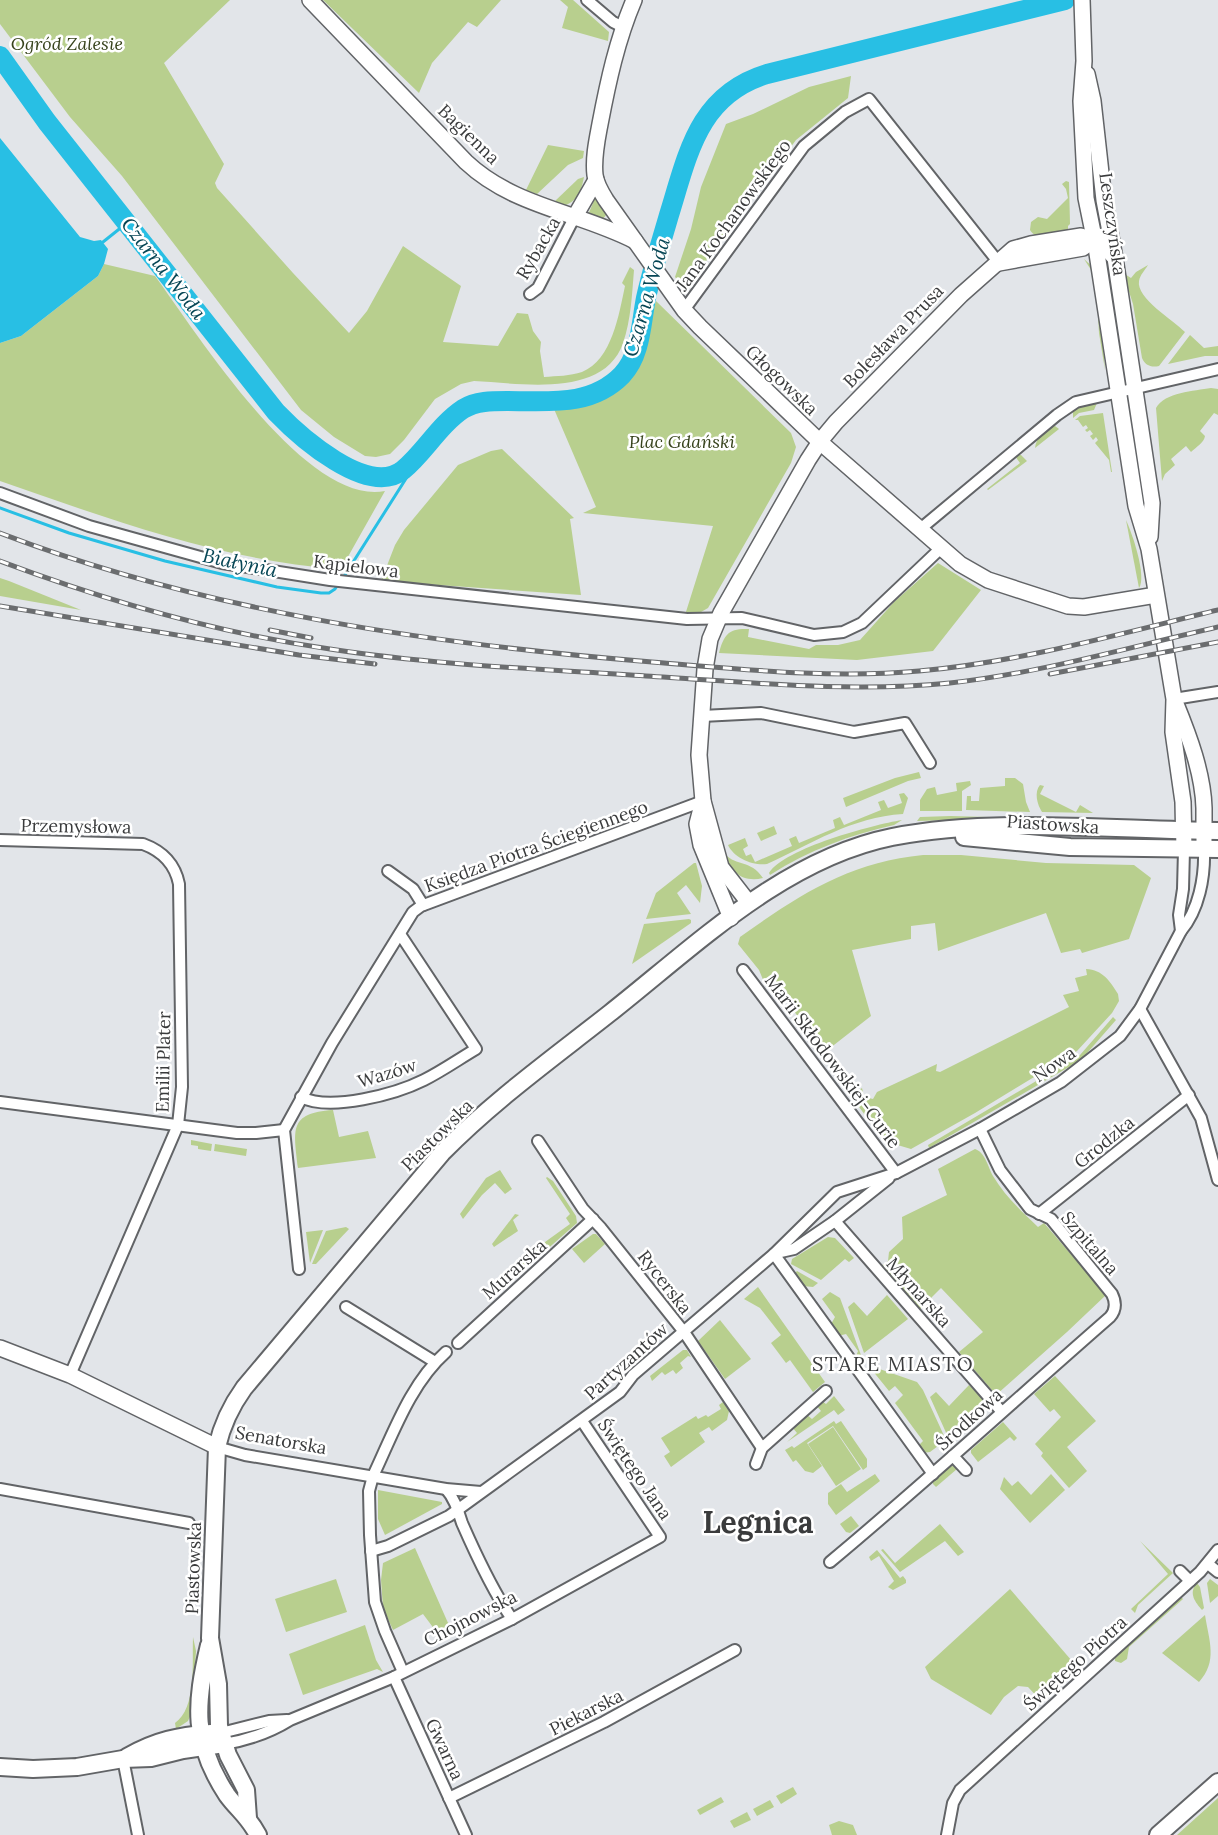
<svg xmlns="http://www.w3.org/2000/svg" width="1218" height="1835" font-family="Lora,serif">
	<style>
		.green { fill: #b8cf8e }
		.water { fill: #28bfe4 }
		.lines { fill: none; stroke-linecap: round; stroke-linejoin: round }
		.stream { stroke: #28bfe4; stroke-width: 3 }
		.river { stroke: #28bfe4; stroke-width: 20 }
		.street-casing { stroke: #626467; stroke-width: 14 }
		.secondary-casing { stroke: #626467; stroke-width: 18 }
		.primary-casing { stroke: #626467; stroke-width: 20 }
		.street { stroke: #fff; stroke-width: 10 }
		.secondary { stroke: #fff; stroke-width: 15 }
		.primary { stroke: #fff; stroke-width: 16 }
		.rail-casing { stroke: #6b6d6f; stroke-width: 5 }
		.rail { stroke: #fff; stroke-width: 3; stroke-dasharray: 9; stroke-linecap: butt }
		.labels { text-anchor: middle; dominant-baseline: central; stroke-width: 5; stroke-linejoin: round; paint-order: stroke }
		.park-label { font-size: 18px; font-style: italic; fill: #37431c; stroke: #fff }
		.street-label { font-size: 18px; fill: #3a3b3c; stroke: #fff }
		.water-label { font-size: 20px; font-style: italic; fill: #064655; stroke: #fff }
		.neighbourhood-label { font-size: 20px; letter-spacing: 1.5px; fill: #3a3b3c; stroke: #fff }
		.town-label { font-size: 30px; font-weight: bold; fill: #3a3b3c; stroke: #fff }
	</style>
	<rect width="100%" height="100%" fill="#e2e5e9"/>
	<g class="green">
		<path d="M0,0H230L164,63L224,164L215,183L217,188L293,273L349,333L367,311L403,246L461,286L443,342L498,346L517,313L528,314L533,331L541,342L540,351L544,377C557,376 570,376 582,372C612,360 619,314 625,286L622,283L630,267L634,270C632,294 631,320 623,343C604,399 519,383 474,381L461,384L435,399L404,440L390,454L376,457L365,456L334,437L301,410L122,176L70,117L0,24Z"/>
		<polygon points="323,0 501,0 477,27 468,22 432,63 419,93"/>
		<polygon points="560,0 573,0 609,32 608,41 562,28 568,7"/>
		<polygon points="851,76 848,98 796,140 686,288 675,277 691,229 701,187 726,124 753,114 809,87"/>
		<polygon points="548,145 584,151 583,158 568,165 537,194 526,190"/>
		<path d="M584,177C581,192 578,201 563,206L554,202L578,179Z"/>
		<path d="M1066,181L1069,182L1070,224L1068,226V230C1057,236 1037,242 1030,230L1031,222L1038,217L1047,219L1068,198L1066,189L1062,184Z"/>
		<polygon points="595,198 607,214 602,220 588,215"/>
		<polygon points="1084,259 1094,268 1098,277 1105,370 1099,333 1096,281 1093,273"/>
		<path d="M104,264L155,276C196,332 306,507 385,491L345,562L337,569C221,560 109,519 0,481V343L21,336L98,276Z"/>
		<path d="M1148,265C1145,270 1140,275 1139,281C1136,298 1173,320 1185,332L1159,366C1151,368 1145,365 1142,358L1133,304L1123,273L1131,278L1136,272Z"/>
		<path d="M656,301L791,433L796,447L791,463L708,608L701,612H686L685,615L713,526L583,513L596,507L554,409C585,408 616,400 634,372C642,359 651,317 656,301Z"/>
		<polygon points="1190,335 1204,348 1218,346 1218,356 1205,356 1168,364"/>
		<path d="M1211,388L1218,389V415L1214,413L1200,431L1205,436C1204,443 1196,447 1191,452L1186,446L1171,459L1175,465L1165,474L1162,481L1156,408C1165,392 1194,391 1211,388Z"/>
		<polygon points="1097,403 1094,410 1079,413 1073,418 1073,411 1077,407"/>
		<polygon points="1103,413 1112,472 1111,472 1109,460 1095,443 1098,440 1096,437 1093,440 1090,436 1093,434 1090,430 1087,432 1085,430 1088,428 1086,425 1083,427 1078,420 1075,420 1080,416"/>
		<path d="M1055,426L1059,429L1035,448C1036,438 1044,428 1055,426Z"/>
		<polygon points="502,449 574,518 570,519 581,595 381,581 395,545 404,530 458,465 491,451"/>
		<polygon points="1016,455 1021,455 1027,461 988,490 987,489 1020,463 1015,456"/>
		<path d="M1126,520C1132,533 1147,576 1139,588Z"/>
		<path d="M938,563L981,590L933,651L857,660L719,653C724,634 729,628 749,629L748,637L809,649L816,645H838L860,640L894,602Z"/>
		<polygon points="0,578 9,581 81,610 0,596"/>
		<polygon points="919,772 921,778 908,781 846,807 843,798 895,778"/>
		<polygon points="1005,778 1015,778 1023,784 1026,802 1030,812 966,810 967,796 971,796 971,801 979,801 980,788 1005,786"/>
		<polygon points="970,781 971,785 962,791 962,811 920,811 920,800 927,789 935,787 937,795 957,791 956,783"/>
		<path d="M1040,785L1044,786L1040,794L1076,812L1080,805L1093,813L1042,812C1037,804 1034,792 1040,785Z"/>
		<path d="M904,793L908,798L903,814C852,817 811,844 767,864C753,866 734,858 728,845L745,838L748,846L743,849L746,856L751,854L755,862L792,846L789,839L796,836L799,843L835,828L833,820L840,817L844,825L881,810L878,802L884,800L888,808L902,803L899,794Z"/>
		<polygon points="951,816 1032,818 917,821 920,817"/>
		<path d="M902,820L894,825C850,835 809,850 770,875L769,873C785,848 872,825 902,820Z"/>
		<polygon points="774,826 777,834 761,841 757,833"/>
		<path d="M725,854C737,867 750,859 763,878C743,883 730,872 725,854Z"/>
		<path d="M923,855H961L1046,863L1134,865L1151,878L1129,939L1082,953L1080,949L1061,953L1046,913L938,951L935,923L911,926V939L852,950L871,1016L825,1052L774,985L764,982L759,970L738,944L740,937C799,895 849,862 923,855Z"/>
		<polygon points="694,863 696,863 702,886 700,903 686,885 677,893 691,914 646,919 656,893"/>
		<polygon points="689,919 691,920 691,923 632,964 644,924"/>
		<path d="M1086,969C1103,970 1110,981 1118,994L1119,1001L1112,1013L1077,1051L975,1113L911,1149L884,1141L851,1096L862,1088L864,1097L873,1099L877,1092L937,1064L936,1071L940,1072L1069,1007L1063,995L1079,991L1075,978L1087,975Z"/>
		<polygon points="1113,1017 1116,1020 1081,1060 929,1148 928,1145 1080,1055"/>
		<path d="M333,1110L339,1137L368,1131L376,1158L298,1168C294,1130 288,1113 333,1110Z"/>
		<polygon points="191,1140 212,1144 211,1151 198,1149 198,1146 191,1145"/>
		<polygon points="215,1144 247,1149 246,1156 214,1151"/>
		<path d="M975,1149C985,1152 988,1167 993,1176C1005,1196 1021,1211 1038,1227L1044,1223L1106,1295L1067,1332L996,1395L959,1352L983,1332L941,1288L919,1310L880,1267L888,1261L889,1252L903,1239L902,1217L947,1195L938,1169Z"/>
		<polygon points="500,1170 512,1189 505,1194 495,1183 482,1195 463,1219 460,1214 486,1178"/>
		<polygon points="547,1177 553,1181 576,1216 577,1223 519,1274 515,1274 509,1268 570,1224 566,1218 570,1214 546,1178"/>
		<polygon points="515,1214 519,1215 513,1220 518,1231 494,1247 492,1244"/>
		<polygon points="346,1227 349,1229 316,1264 312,1264 326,1231"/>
		<polygon points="323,1230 310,1263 306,1232"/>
		<polygon points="593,1234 596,1234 605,1244 584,1263 572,1249"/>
		<polygon points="828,1237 835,1238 854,1258 849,1262 845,1259 821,1280 791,1264 792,1259"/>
		<polygon points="797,1271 818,1283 813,1287 803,1286 794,1274"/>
		<polygon points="758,1287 825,1382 813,1392 790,1360 786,1363 771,1343 781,1335 760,1308 744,1299"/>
		<polygon points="830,1292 840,1298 861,1355 857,1359 860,1363 858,1364 855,1359 858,1351 846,1334 838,1336 830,1326 835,1317 822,1299"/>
		<polygon points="887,1295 908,1319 864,1353 848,1307 854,1302 867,1316"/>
		<polygon points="720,1320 751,1359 725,1379 698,1341"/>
		<polygon points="683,1350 687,1350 691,1357 688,1356 680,1363 683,1368 676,1374 673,1370 665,1375 662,1372 652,1381 650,1376"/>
		<polygon points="868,1365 917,1382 923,1390 946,1440 930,1452 923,1453 918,1446 923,1441 895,1403 903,1395 895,1386 889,1391"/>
		<polygon points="1055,1376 1096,1421 1067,1447 1087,1471 1069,1488 1041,1456 1043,1453 1035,1444 1061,1417 1054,1409 1050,1412 1034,1394"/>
		<polygon points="969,1385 986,1403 948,1437 930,1397 936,1392 949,1406"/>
		<polygon points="834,1396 845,1410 838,1415 834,1410 787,1442 797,1433 792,1427 806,1414 812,1419 821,1411 816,1405 822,1401 826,1404"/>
		<polygon points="723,1402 729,1411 727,1420 712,1431 709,1427 699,1433 705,1442 671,1467 664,1456 670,1452 661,1438 696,1416 698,1419 706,1415 708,1417 721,1409 719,1405"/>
		<polygon points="834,1421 836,1424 841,1421 867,1459 867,1467 863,1470 833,1426 807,1443 822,1466 813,1473 805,1471 796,1460 793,1462 785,1450 792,1446 794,1448"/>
		<polygon points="1003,1422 1017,1438 1014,1441 1010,1437 978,1462 971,1453 971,1450"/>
		<polygon points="833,1427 861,1469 836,1486 808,1444"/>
		<polygon points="953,1466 957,1469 936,1487 933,1484 933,1480 948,1467"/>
		<polygon points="875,1474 880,1481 836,1515 828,1504 828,1493 841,1484 847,1492"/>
		<polygon points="1051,1474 1065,1490 1030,1523 1000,1489 1004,1477 1012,1486 1018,1481 1031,1495"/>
		<polygon points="378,1490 442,1502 442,1504 385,1535 378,1519"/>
		<polygon points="851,1516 859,1526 850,1533 846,1532 840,1524"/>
		<polygon points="940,1524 964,1552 958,1556 945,1541 900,1572 881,1550 883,1549 895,1563"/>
		<polygon points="1140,1541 1173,1573 1138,1605 1135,1613 1131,1609 1168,1574"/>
		<polygon points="415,1548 452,1632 441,1638 423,1614 393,1630 383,1608 381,1580 383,1563"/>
		<polygon points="877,1550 900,1578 903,1576 906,1580 906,1583 893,1590 888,1587 894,1581 879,1556 871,1561 869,1557"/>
		<polygon points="336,1579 347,1612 286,1632 275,1599"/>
		<polygon points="1210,1579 1218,1585 1218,1596 1210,1603 1207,1583"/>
		<path d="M1197,1583L1200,1587L1204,1608L1202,1610C1195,1602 1188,1593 1197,1583Z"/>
		<polygon points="1010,1589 1078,1668 1041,1701 1028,1687 1018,1686 1004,1697 991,1715 931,1679 925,1667"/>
		<polygon points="1181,1597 1183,1599 1129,1647 1127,1659 1121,1663 1115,1661 1115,1657"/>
		<path d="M1205,1615C1209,1641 1218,1661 1199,1682L1162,1653Z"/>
		<polygon points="365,1625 376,1660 383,1672 377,1669 303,1695 289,1654"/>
		<path d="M193,1637L196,1651L192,1712L188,1721L176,1729L175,1723C197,1708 192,1662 193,1637Z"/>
		<polygon points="793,1787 797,1794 781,1804 776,1796"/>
		<polygon points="721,1797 724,1802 700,1815 697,1810"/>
		<polygon points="1218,1798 1218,1835 1177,1835"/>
		<polygon points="770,1800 774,1807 757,1816 753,1809"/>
		<polygon points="747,1812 751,1820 734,1828 730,1821"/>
		<polygon points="839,1821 853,1825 857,1835 832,1835 829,1825"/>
	</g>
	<polygon class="water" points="0,138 80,237 94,241 101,240 108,249 104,264 98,276 21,336 0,343"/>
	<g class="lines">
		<g class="stream">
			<polyline points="103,242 128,222"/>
			<polyline points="0,508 69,533 165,561 277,587 321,593 329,593 335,589 339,583"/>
			<polyline points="343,578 407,477 408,464"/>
		</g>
		<path class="river" d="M0,56L47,122L276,412C299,436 368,498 403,470C424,453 439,425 463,409C476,401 492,401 507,401C548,401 591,407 622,375C641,355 641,323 646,298C652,270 661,243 669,215C688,154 698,95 767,74L1065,0"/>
		<defs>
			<g id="street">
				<polyline points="587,0 613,22 623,27"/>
				<polyline points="530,294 538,288 574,218"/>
				<polyline points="684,310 804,146 845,112 869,99 999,263"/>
				<polyline points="0,493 89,526 222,563 330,580 687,619 742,618 814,635 843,632 862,623 940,549"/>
				<polyline points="919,530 1057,415 1076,402 1218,369"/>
				<polyline points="1174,699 1218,692"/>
				<polyline points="702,716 761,713 854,732 905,723 930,763"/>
				<path d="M0,840L143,844C162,851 175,864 179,884L182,1087L178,1125L70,1375"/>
				<polyline points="388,871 413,889 423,905"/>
				<polyline points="1181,931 1179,915 1183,889 1184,850"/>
				<polyline points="743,970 896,1173"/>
				<polyline points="1140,1009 1201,1118 1218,1180"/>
				<path d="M301,1097C330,1112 396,1094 424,1080C442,1071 459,1059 476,1049L400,934"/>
				<polyline points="0,1102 237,1133 256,1133 284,1130"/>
				<polyline points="538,1141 583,1209 601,1228 684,1332 762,1448"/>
				<polyline points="1039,1214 1189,1095"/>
				<polyline points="835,1221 1001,1411"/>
				<polyline points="776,1253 794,1249 835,1221 889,1178"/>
				<polyline points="774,1254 933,1474"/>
				<polyline points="299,1269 284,1130 332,1043 413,912 421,906 703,801"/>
				<polyline points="346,1307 435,1362"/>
				<polyline points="458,1343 593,1219"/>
				<polyline points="217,1447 245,1455 446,1489 481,1492"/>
				<polyline points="953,1456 966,1470"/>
				<polyline points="756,1464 762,1448 826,1391"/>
				<polyline points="0,1489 189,1523"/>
				<path d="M446,1489C455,1499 458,1511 462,1523C476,1555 492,1590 512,1619"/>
				<path d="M371,1551L388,1546L449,1516L620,1392L633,1375L774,1254L837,1192L896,1173L980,1129L1061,1082L1120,1036L1140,1009L1181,931C1199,910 1205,877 1204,849"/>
				<path d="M830,1562C925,1483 1016,1399 1110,1317C1116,1310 1116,1302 1112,1294L1051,1219L1030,1209L1000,1170L980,1129"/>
				<polyline points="1208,1564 1218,1572"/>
				<polyline points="1180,1571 1190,1581"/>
				<path d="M403,1672L385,1631L375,1602L370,1535L369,1491L373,1476C393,1434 410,1384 446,1352"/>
				<polyline points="394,1677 466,1835"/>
				<polyline points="221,1733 269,1721 287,1720"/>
				<path d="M224,1744C249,1740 269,1733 290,1720L394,1677L512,1619L660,1537L582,1421"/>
				<polyline points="123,1759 138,1835"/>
				<polyline points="449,1798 604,1722 735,1650"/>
				<polyline points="947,1835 953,1803 960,1790 1200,1572 1218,1550"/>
			</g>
			<g id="secondary">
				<path d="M310,0L466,162C514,207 579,212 635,241"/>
				<path d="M634,0C617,40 608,82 600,124C597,140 593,158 595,175C596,184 601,192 606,200L684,310L700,327L820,442L960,564L988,580L1068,606L1084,607L1156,595"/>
				<polyline points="1082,0 1084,61 1081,101 1086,198 1096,247 1136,506 1149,549 1174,699 1173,732 1183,802 1184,850"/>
				<polyline points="1087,74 1093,101 1104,200 1115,258 1152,503 1150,537"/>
				<polyline points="574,218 596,180"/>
				<polyline points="999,263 1083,248 1098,236"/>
				<path d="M1176,704C1189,736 1203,773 1204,808C1204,819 1204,830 1204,841"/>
				<polyline points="703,801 697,824 701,845 731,918"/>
				<polyline points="749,903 721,867 703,801 699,755 705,669 710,639 721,613 808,460 821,440 836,422 961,295 1013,249 1031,244 1081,236 1102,244 1115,258"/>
				<polyline points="0,1348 70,1375 217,1447"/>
			</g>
			<g id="primary">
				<polyline points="964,837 1070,847 1218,849"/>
				<path d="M209,1645C195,1704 192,1742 227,1795C238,1810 248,1816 258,1835"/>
				<path d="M127,1757C156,1740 179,1736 211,1733"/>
				<polyline points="0,1767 33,1769 77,1767 123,1759 151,1758 183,1750 224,1744"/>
				<path d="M248,1818L246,1790L228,1755L219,1726L218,1684L210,1638L217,1447C222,1425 231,1406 244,1388L442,1153C493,1101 553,1058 610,1013C695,946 783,859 892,837C996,817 1112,830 1218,831"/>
				<polyline points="1158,1835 1218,1782"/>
			</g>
		</defs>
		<use href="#street" class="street-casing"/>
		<use href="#secondary" class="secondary-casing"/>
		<use href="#primary" class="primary-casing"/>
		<use href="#street" class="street"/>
		<use href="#secondary" class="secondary"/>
		<use href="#primary" class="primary"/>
		<defs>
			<g id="rail">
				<path d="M0,533C207,612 432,644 652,662C740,669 831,679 919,671C1021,662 1119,634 1218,610"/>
				<path d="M0,561C107,601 217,633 330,649C434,665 540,669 646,676C747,682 849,693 950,683C1041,673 1130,647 1218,627"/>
				<polyline points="0,606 299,655 375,664"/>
				<polyline points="270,630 311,638"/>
				<polyline points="1050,674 1218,642"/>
			</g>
		</defs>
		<use href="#rail" class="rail-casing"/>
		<use href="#rail" class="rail"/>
	</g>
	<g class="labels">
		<g class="park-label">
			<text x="67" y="43">Ogród Zalesie</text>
			<text x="682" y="441">Plac Gdański</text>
		</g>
		<g class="street-label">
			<text transform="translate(469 134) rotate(44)">Bagienna</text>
			<text transform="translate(733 215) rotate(-54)">Jana Kochanowskiego</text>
			<text transform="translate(1113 224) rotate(82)">Leszczyńska</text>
			<text transform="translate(538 248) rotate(-60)">Rybacka</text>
			<text transform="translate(893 336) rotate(-46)">Bolesława Prusa</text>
			<text transform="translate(782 380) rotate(44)">Głogowska</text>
			<text transform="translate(356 566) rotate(7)">Kąpielowa</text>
			<text transform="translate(1053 824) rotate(4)">Piastowska</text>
			<text transform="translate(76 826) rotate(1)">Przemysłowa</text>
			<text transform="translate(536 846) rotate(-20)">Księdza Piotra Ściegiennego</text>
			<text transform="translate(833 1061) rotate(53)">Marii Skłodowskiej-Curie</text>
			<text transform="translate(163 1062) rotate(-89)">Emilii Plater</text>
			<text transform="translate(1054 1064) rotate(-35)">Nowa</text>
			<text transform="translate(387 1073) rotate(-17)">Wazów</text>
			<text transform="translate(437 1135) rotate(-45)">Piastowska</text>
			<text transform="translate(1104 1142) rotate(-39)">Grodzka</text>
			<text transform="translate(1090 1243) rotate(49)">Szpitalna</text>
			<text transform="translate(514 1269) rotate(-42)">Murarska</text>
			<text transform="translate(665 1282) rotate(52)">Rycerska</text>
			<text transform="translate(919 1292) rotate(48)">Młynarska</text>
			<text transform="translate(626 1361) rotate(-42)">Partyzantów</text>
			<text transform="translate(969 1419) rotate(-42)">Środkowa</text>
			<text transform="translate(281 1440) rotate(10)">Senatorska</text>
			<text transform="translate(635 1469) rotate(56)">Świętego Jana</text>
			<text transform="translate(193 1568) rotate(-88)">Piastowska</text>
			<text transform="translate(470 1618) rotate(-27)">Chojnowska</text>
			<text transform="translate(1075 1663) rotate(-42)">Świętego Piotra</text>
			<text transform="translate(586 1712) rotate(-27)">Piekarska</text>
			<text transform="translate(445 1749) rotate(65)">Gwarna</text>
		</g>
		<g class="water-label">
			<text transform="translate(164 268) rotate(52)">Czarna Woda</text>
			<text transform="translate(646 297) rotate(-74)">Czarna Woda</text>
			<text transform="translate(240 562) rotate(12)">Białynia</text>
		</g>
		<g class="neighbourhood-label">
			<text x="893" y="1363">STARE MIASTO</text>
		</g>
		<g class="town-label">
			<text x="758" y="1522">Legnica</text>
		</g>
	</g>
</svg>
